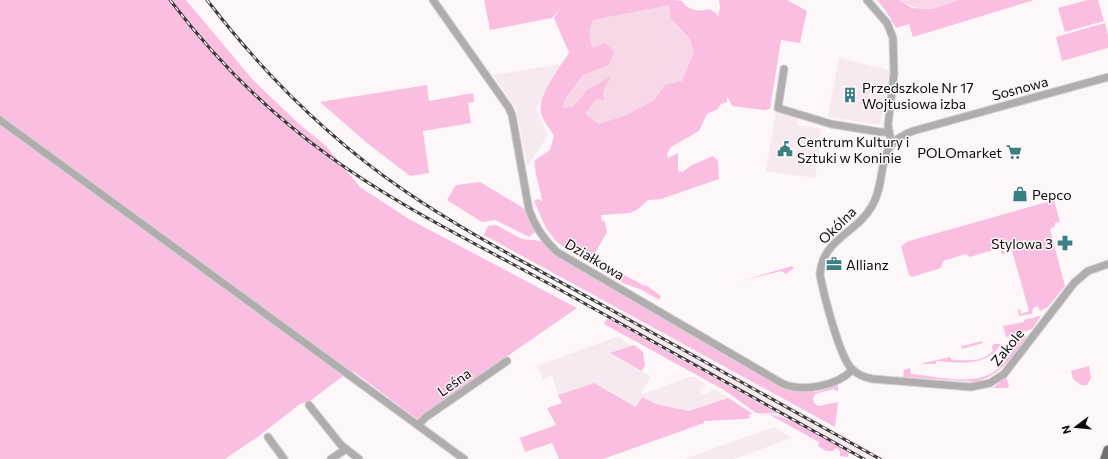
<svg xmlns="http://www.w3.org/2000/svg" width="1108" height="459" font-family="Commissioner,sans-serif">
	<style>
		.built { fill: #f7e9f0 }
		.green { fill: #fabee0; fill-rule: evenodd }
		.water { fill: #f7d7e8 }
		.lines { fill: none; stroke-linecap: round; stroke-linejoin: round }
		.minor-casing { stroke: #d7d1d4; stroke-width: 9 }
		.major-casing { stroke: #d7d1d4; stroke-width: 11 }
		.minor { stroke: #b0adae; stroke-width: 7 }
		.major { stroke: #736e70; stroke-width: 9 }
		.rail-casing { stroke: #3c3a3b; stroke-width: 3 }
		.rail { stroke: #fdf7fa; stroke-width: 1.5; stroke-dasharray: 4.5; stroke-linecap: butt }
		.labels { text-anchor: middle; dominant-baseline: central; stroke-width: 3; stroke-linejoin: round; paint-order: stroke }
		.poi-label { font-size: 14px; fill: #0d0b0c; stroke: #fdf7fa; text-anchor: start }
		.street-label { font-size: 14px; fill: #0d0b0c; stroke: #fdf7fa }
	</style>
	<rect width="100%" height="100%" fill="#fdf7fa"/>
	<g class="built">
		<polygon points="839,58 890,70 881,125 828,117"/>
		<polygon points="562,64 536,109 548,135 527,167 516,108 493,75"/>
		<polygon points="776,111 798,118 797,125 822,129 815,178 766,171"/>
		<polygon points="612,307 791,406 886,459 860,459 808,431 777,416 760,415 759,413 776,412 607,318"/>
		<polygon points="619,336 630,345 634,345 611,354 651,376 640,395 689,377 694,377 705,384 704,388 700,389 701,393 706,394 713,389 728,398 689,411 656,404 642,397 637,407 593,383 558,395 552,375 543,379 537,366"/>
		<polygon points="774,427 792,438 734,459 684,459"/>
	</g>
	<g class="green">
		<polygon points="0,0 186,0 253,80 298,123 326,146 360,187 409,219 577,308 417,419 353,371 343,376 310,401 300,404 259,436 225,459 0,459"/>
		<path d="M484,0H673L682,1C689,11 698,12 709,9L716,13L718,17L720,7L719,0H787L807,11L800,43L781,40L770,109L765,110L732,106L727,96V102L721,104L718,109L707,114L699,131L671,147L667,154L668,158L678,153V171L682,172L692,165L713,156L718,161L719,179L661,199L648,200L637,210L630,213L601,215L602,220L605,222L607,232L592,259L612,273L616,270C626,277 634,279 644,286L646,285L661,296L659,300L640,289L625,284L567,250L555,240L546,228L534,201L538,199L542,201C541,190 533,169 535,160L550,150L554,136C550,129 543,121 541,113C537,96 560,67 569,53L554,18L560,9L552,18L490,30ZM669,5L671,19L690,39L665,85L653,101L585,114L604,101L611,76L588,89L582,76L609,65L615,53L605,42L592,48Z"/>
		<polygon points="877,0 899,0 912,8 931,9 959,0 1034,0 913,37 909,24 896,28 886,11"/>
		<polygon points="1088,0 1098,0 1104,21 1065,32 1058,8"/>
		<polygon points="1105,23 1108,35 1108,48 1062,61 1056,37"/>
		<polygon points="427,85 429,101 473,93 474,102 468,103 471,123 423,131 429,173 410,176 367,143 320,102"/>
		<polygon points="480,182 525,209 535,232 529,237 495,220 482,222 447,200 456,185"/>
		<polygon points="1054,200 1060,222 1055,223 1055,226 1050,229 1065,286 1048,307 1040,311 1038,306 1033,308 1032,314 1019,316 1018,310 1020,309 1021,314 1029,311 1011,247 1003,249 1005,254 1002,254 1000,248 970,257 966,254 943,261 941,268 912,277 909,275 901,246 909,241"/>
		<path d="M496,225L522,239L542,241L560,258L778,386C790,390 800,391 813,390L815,392L831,388L832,386L838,383V392L834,389L815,394L813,399L814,403L818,406L838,402L835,427L484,235L488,226Z"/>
		<polygon points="792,266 794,268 786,274 781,271 741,281"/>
		<polygon points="1039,316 1041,316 1032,329 1006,337 1003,326 1024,322 1024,320"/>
		<polygon points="607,318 777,413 756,413 724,390 604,324"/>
		<path d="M1023,335L1027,336C1011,358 1002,374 976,382L903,377L904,370L910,368L911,374C936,376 973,387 995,371C1007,362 1015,347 1023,335Z"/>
		<polygon points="982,341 983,343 962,349 961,344 963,346"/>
		<path d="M994,344H1001C987,367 960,363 936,361V364H922L923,363L950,357L952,360C967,360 982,363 993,351L992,346Z"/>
		<polygon points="634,345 643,352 645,365 642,371 610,353"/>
		<polygon points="1089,366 1091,378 1087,385 1081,385 1073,379 1071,371"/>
		<polygon points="1006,377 1009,385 1008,388 993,388"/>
		<polygon points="594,383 636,407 642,397 656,404 689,411 728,398 713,388 753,414 749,414 750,418 744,419 704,421 704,423 603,459 559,459 552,443 525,452 520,438 556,425 547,408 562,403 558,395"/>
		<path d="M770,415C796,418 826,440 849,453L848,457L840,456V451L836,448L833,451H826L818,446L819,442Z"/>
	</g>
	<g class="water">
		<path d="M899,0H959C936,9 922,14 899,0Z"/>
		<polygon points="669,5 671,19 690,39 694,53 682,81 665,85 653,101 625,116 599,124 585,114 596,99 604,100 603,92 610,77 588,89 573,107 563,108 564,100 582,76 609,65 615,53 605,42 592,48 589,34 592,20"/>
	</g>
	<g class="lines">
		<defs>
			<g id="minor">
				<path d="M433,0L509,108L512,115L529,210C535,227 544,240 557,252L783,384C804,392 837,386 852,370"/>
				<polyline points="867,0 887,23 893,38 894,74 888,125 890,136"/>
				<polyline points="784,69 778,108 831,124 880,132 888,132"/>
				<path d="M1108,77L913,131C872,145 889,177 872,206C856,234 822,239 820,275C824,295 839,355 851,368C857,375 864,377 873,379L971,387L990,383L1004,374L1074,283L1088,271L1108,264"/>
				<polyline points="0,120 464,459"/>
				<polyline points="309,405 341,445 359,459"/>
				<polyline points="418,425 426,417 507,361"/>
				<polyline points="268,437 284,459"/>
				<polyline points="331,459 346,449"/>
			</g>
			<polyline id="major" points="1105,459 1108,450"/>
		</defs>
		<use href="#minor" class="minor-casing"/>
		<use href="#major" class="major-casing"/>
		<use href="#minor" class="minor"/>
		<use href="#major" class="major"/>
		<defs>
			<g id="rail">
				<path d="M170,0C215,59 269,113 329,156C399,207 479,245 555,287C658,345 761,402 864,459"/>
				<path d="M207,0C263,73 329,139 405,191C469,235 538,269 606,307C697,358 789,408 880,459"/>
			</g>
		</defs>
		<use href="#rail" class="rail-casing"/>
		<use href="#rail" class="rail"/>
	</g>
	<defs>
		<symbol id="building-bare" viewBox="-9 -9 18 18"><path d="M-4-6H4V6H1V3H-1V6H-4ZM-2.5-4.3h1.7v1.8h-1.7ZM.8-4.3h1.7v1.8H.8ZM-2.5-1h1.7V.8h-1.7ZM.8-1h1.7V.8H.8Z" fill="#388180" stroke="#fdf7fa" stroke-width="2.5" paint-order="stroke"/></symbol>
		<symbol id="civic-bare" viewBox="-9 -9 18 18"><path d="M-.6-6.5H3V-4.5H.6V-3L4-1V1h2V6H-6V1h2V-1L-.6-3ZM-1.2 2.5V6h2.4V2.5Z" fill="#388180" stroke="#fdf7fa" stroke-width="2.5" paint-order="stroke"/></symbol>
		<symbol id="supermarket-bare" viewBox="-9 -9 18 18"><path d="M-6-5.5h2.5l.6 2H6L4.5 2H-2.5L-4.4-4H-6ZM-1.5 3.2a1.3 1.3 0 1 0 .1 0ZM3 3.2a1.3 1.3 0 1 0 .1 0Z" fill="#388180" stroke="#fdf7fa" stroke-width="2.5" paint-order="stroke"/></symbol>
		<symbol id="shop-bare" viewBox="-9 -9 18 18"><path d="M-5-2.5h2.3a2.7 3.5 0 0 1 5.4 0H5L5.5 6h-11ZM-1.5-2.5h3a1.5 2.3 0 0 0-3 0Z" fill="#388180" stroke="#fdf7fa" stroke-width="2.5" paint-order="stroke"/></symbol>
		<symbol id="pharmacy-bare" viewBox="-9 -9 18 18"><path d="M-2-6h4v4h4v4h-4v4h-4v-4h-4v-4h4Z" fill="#388180" stroke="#fdf7fa" stroke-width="2.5" paint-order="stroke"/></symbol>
		<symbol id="office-bare" viewBox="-9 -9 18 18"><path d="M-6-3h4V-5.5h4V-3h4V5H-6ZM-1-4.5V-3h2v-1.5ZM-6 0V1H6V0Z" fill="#388180" stroke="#fdf7fa" stroke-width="2.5" paint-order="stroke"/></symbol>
	</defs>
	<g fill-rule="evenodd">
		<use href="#building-bare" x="839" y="84" width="22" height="22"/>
		<use href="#civic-bare" x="774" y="138" width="22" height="22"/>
		<use href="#supermarket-bare" x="1003" y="141" width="22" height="22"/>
		<use href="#shop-bare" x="1009" y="183" width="22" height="22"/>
		<use href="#pharmacy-bare" x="1054" y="232" width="22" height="22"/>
		<use href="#office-bare" x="823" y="253" width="22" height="22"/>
	</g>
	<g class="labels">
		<g class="poi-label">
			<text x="862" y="87">Przedszkole Nr 17<tspan x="862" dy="16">Wojtusiowa izba</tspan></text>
			<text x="797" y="141">Centrum Kultury i<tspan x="797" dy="16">Sztuki w Koninie</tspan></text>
			<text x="1002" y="152" text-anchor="end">POLOmarket</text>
			<text x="1032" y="194">Pepco</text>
			<text x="1053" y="243" text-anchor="end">Stylowa 3</text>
			<text x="846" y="264">Allianz</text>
		</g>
		<g class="street-label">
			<text transform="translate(1020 88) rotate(-15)">Sosnowa</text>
			<text transform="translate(837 225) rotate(-44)">Okólna</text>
			<text transform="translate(595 259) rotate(31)">Działkowa</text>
			<text transform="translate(1007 347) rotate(-51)">Zakole</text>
			<text transform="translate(454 382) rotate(-35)">Leśna</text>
		</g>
	</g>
	<g transform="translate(1076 427) rotate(254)" stroke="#fdf7fa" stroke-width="3" paint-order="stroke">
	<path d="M0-3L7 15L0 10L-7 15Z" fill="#0d0b0c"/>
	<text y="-6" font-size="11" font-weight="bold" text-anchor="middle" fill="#0d0b0c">N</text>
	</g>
</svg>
